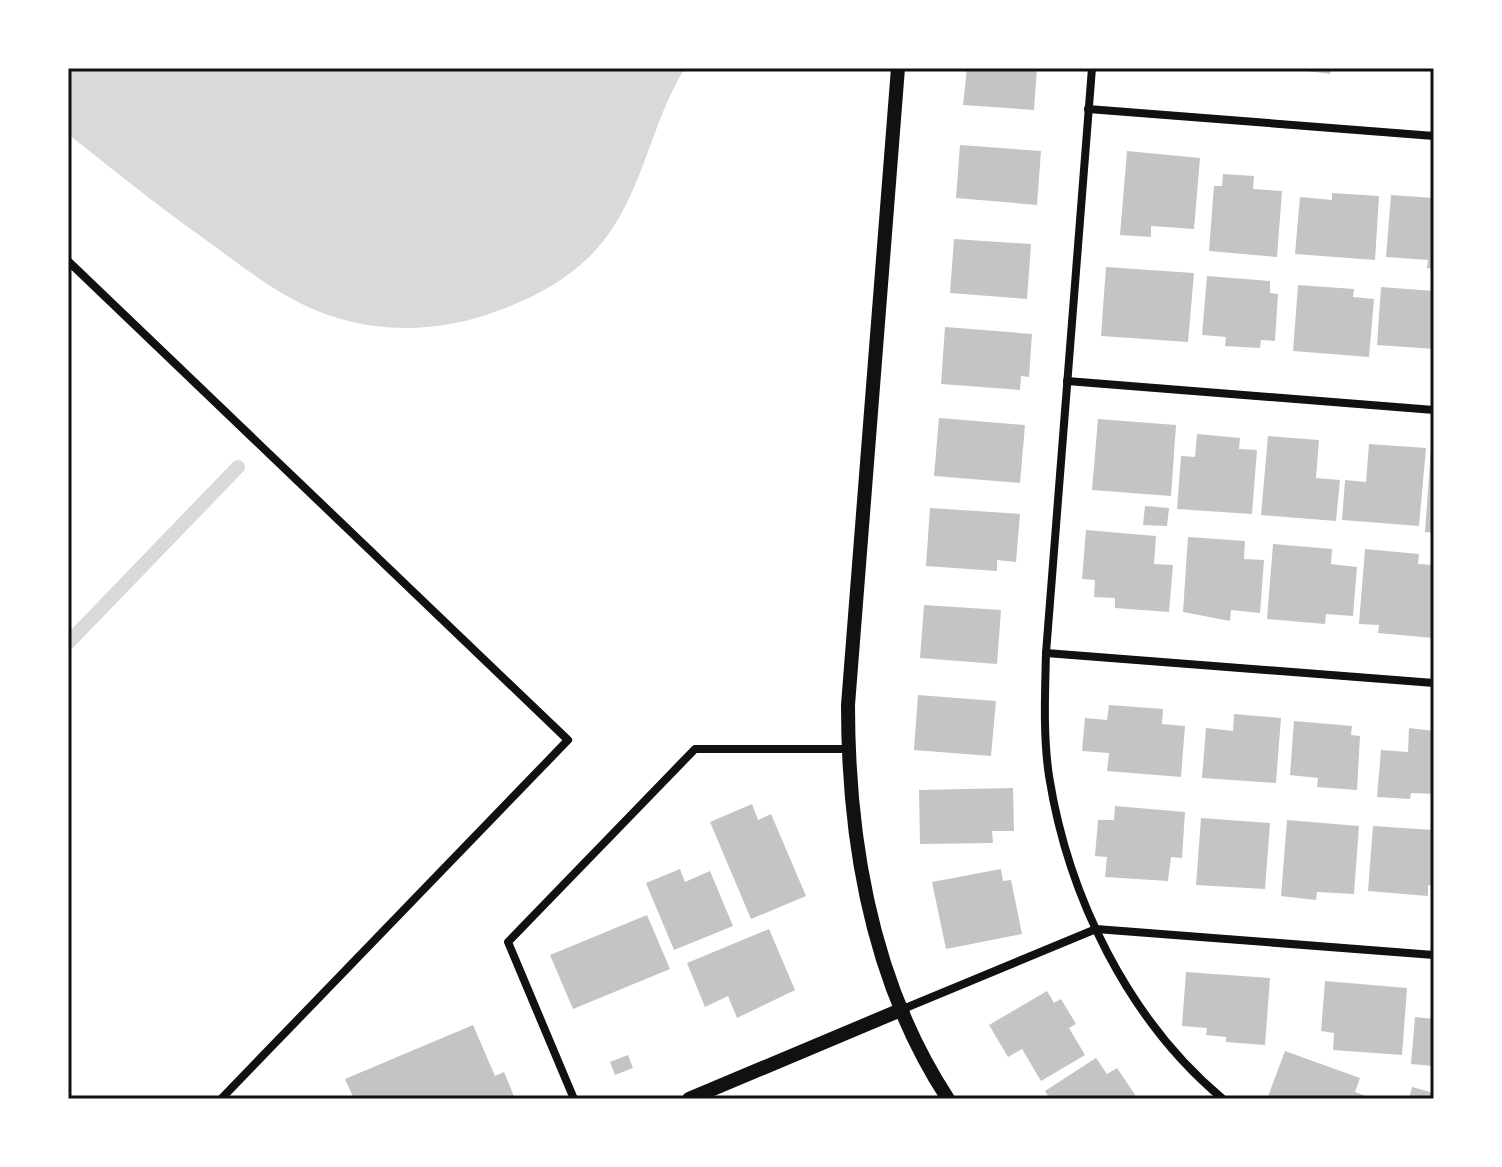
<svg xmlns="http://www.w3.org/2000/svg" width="1502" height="1167" font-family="Manrope,sans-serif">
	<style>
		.water { fill: #d9d9d9 }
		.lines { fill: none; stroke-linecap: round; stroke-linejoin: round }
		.stream { stroke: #d9d9d9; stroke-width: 14 }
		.building { fill: #c4c4c4 }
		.minor { stroke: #111; stroke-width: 8 }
		.tertiary { stroke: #111; stroke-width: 14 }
		.neatline { fill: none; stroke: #111; stroke-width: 3 }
	</style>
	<rect width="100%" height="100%" fill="#fff"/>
	<path class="water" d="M68,68H685C648,127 642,205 590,256C564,282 531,299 497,311C446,331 384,334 331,316C289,302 252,274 217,248C166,212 117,173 68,134Z"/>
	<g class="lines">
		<polyline class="stream" points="68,643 238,467"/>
	</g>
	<g class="building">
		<polygon points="967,68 1037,68 1034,110 963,105"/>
		<polygon points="1285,68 1331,68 1330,74"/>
		<polygon points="960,145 1041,151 1037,205 956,198"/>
		<polygon points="1127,151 1200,158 1194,229 1151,226 1151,237 1120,235"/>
		<polygon points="1223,174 1254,176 1253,189 1282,191 1277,257 1209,251 1214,186 1222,186"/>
		<polygon points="1332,193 1379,196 1375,260 1295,254 1300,197 1332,200"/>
		<polygon points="1391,195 1434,198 1434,269 1427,268 1428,260 1386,257"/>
		<polygon points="954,239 1031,244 1027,299 950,293"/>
		<polygon points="1106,267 1194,273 1188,342 1101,336"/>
		<polygon points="1207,276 1270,281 1270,293 1278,294 1275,341 1261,340 1260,348 1225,346 1226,337 1202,335"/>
		<polygon points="1298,285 1354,289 1353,297 1374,299 1369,357 1293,351"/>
		<polygon points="1381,287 1434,291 1434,349 1377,345"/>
		<polygon points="945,327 1032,334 1029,377 1021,376 1020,390 941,384"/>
		<polygon points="939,418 1025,425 1020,483 934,476"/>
		<polygon points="1098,419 1176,425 1171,496 1092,490"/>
		<polygon points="1197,434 1240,438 1239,449 1257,450 1252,514 1177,509 1181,456 1195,457"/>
		<polygon points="1268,436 1319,440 1316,478 1340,480 1336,521 1261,515"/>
		<polygon points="1369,444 1426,448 1419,526 1342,520 1345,480 1366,482"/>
		<polygon points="1431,448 1434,448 1434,533 1425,532"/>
		<polygon points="1145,506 1169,508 1167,526 1143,525"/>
		<polygon points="930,508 1020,514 1016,562 997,560 997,571 926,566"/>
		<polygon points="1086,530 1156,536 1154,564 1173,565 1169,612 1115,608 1115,598 1094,597 1095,580 1082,579"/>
		<polygon points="1188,537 1245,541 1244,559 1264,560 1260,613 1231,610 1230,621 1183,612"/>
		<polygon points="1273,544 1332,549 1331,564 1357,567 1353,616 1326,614 1325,624 1267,619"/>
		<polygon points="1365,549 1419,554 1418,564 1434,565 1434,638 1378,633 1379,625 1359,624"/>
		<polygon points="924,605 1001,610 997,664 920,658"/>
		<polygon points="918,695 996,701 991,756 914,750"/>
		<polygon points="1109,705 1163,709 1162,724 1185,726 1181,777 1107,771 1109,753 1082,751 1085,718 1107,720"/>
		<polygon points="1234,714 1281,718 1276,783 1202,778 1206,728 1233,731"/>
		<polygon points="1294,721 1352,726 1351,735 1360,736 1357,790 1317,787 1318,778 1290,775"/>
		<polygon points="1409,728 1434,731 1434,794 1411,793 1410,799 1377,797 1381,750 1408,752"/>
		<polygon points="1013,788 1014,831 992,831 993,843 920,844 919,790"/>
		<polygon points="752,804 758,820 771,814 806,896 751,919 710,822"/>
		<polygon points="1115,806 1185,812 1182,858 1171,857 1168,881 1105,877 1107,857 1095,856 1098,820 1114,820"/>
		<polygon points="1201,818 1270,823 1265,889 1196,885"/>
		<polygon points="1287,820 1359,826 1354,894 1317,892 1316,900 1281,896"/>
		<polygon points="1373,826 1434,830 1434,886 1428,885 1428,896 1368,891"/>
		<polygon points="680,869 685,882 710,871 733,926 674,950 646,883"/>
		<polygon points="1001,869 1003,881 1011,880 1022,934 946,949 932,882"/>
		<polygon points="647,915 670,969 573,1009 550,955"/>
		<polygon points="769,929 795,990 737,1018 728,996 705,1007 687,963"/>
		<polygon points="1186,972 1270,978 1265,1045 1226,1042 1226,1037 1206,1035 1207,1028 1182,1026"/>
		<polygon points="1325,981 1407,988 1402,1055 1333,1050 1334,1033 1321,1031"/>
		<polygon points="1047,991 1054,1003 1061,999 1076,1024 1069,1028 1085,1055 1041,1081 1022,1049 1008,1057 989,1025"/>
		<polygon points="1415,1017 1434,1019 1434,1066 1411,1064"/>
		<polygon points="473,1025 495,1076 504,1072 515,1099 354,1099 345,1079"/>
		<polygon points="1285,1051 1360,1078 1355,1092 1366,1096 1365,1099 1267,1099"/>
		<polygon points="628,1055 633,1068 615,1075 610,1062"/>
		<polygon points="1096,1058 1107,1074 1117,1068 1138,1099 1050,1099 1045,1091"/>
		<polygon points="1412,1087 1434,1093 1434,1099 1409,1099"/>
	</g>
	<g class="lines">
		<g class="minor">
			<path d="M1092,68L1046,653C1045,694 1043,735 1049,776C1068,896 1128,1020 1223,1099"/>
			<polyline points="1088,109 1434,136"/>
			<polyline points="68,261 568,740 221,1099"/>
			<polyline points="1067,381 1434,410"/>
			<polyline points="1046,653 1434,683"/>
			<polyline points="903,1009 1096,929 1434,955"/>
			<polyline points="574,1099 508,942 695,749 848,749"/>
		</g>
		<g class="tertiary">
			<path d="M898,68L848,705C848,840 872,983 948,1099"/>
			<polyline points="689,1099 903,1009"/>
		</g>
	</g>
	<rect width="1502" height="1167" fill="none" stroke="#ffffff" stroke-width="140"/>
	<rect x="70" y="70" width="1362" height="1027" class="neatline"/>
</svg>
